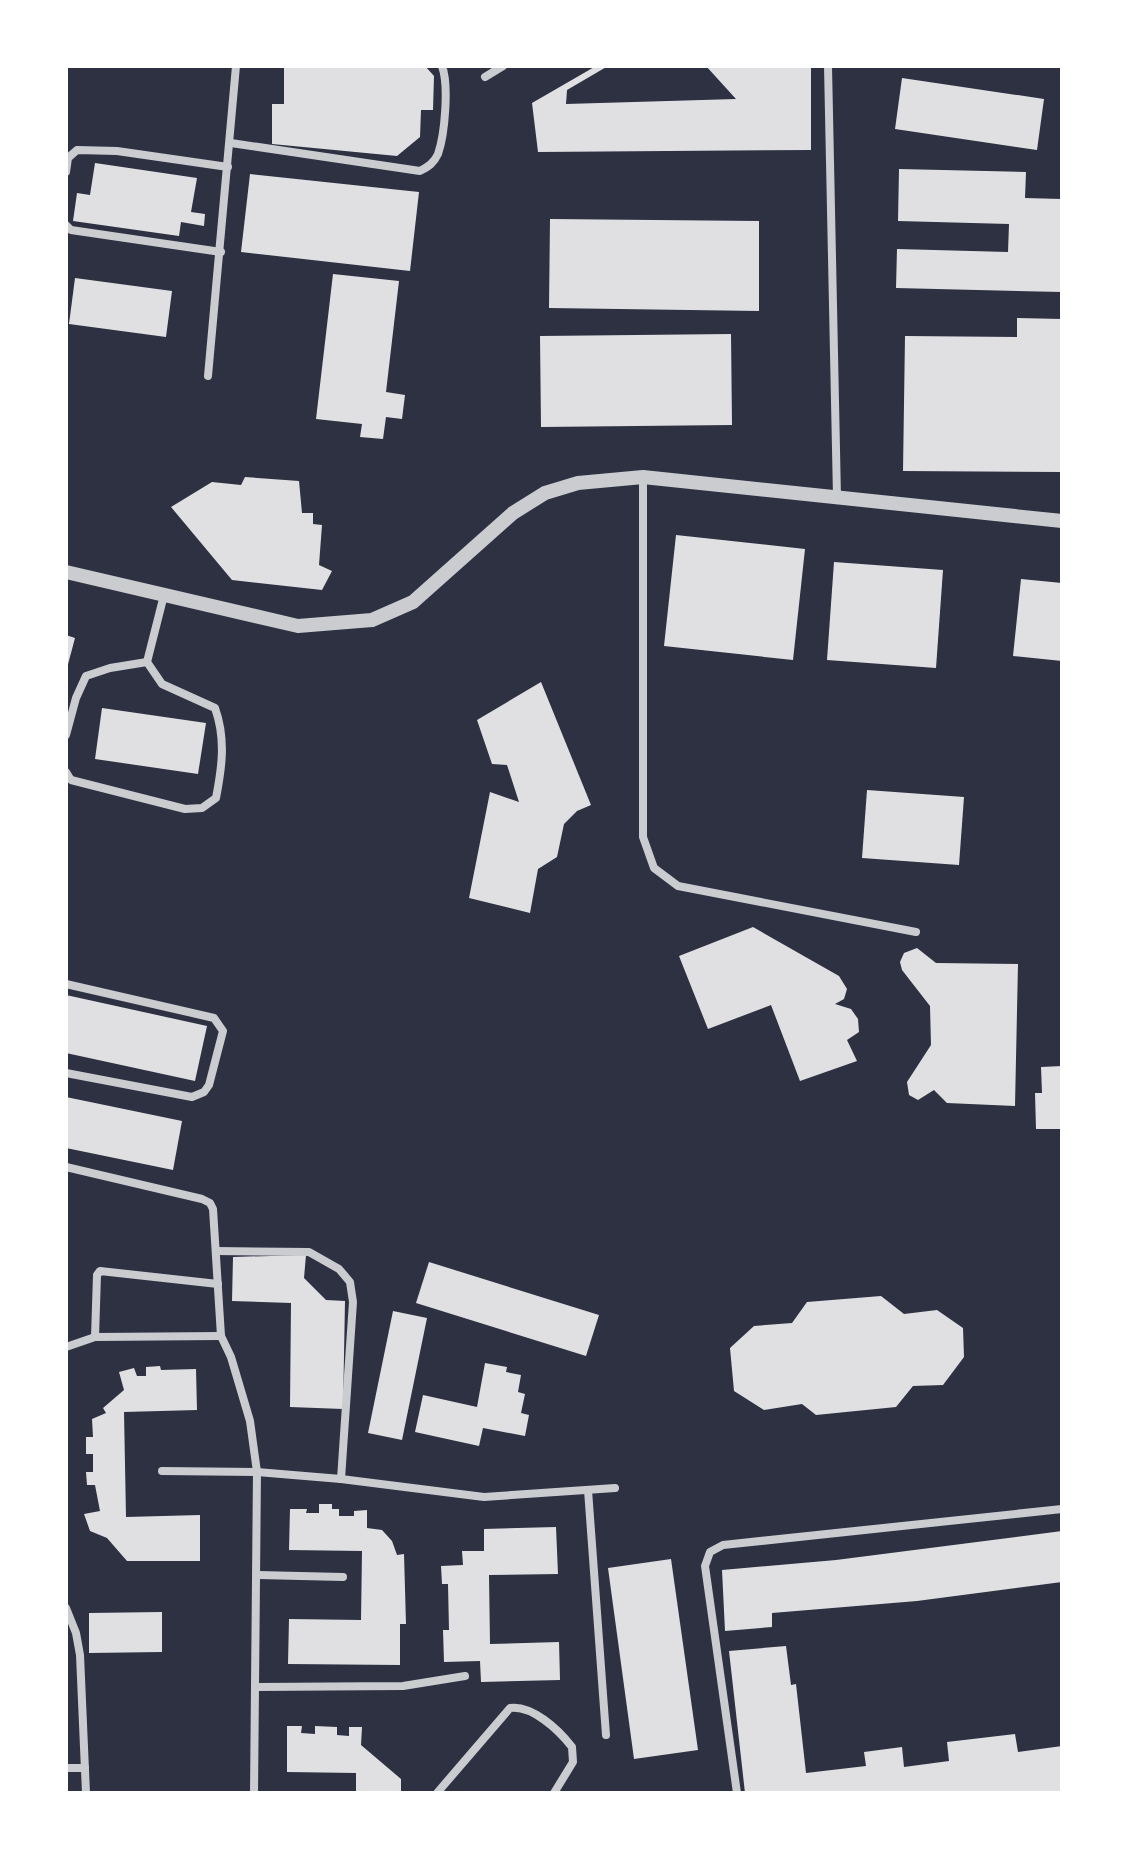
<svg xmlns="http://www.w3.org/2000/svg" width="1128" height="1859" font-family="'Public Sans',sans-serif">
	<style>
		.building { fill: #e0e0e3 }
		.lines { fill: none; stroke-linecap: round; stroke-linejoin: round }
		.minor { stroke: #caccd0; stroke-width: 8 }
		.tertiary { stroke: #caccd0; stroke-width: 14 }
	</style>
	<rect width="100%" height="100%" fill="#2d3142"/>
	<g class="building">
		<polygon points="284,66 425,66 434,76 433,110 421,110 420,137 397,156 272,144 272,104 284,104"/>
		<polygon points="596,66 608,66 567,90 566,104 736,99 706,66 811,66 811,150 538,152 532,103"/>
		<polygon points="902,78 1044,99 1037,150 895,129"/>
		<polygon points="95,163 197,178 191,212 205,214 204,226 181,222 179,236 73,221 77,193 90,195"/>
		<polygon points="899,169 1026,172 1025,198 1062,199 1062,292 896,288 897,249 1008,252 1009,224 898,221"/>
		<polygon points="250,174 419,192 410,271 241,252"/>
		<polygon points="550,219 759,221 759,311 549,308"/>
		<polygon points="333,274 399,281 386,392 405,395 402,419 386,417 383,439 360,437 362,424 316,419"/>
		<polygon points="75,278 172,291 166,337 69,324"/>
		<polygon points="1017,318 1062,319 1062,472 903,471 905,336 1017,337"/>
		<polygon points="731,334 732,425 541,427 540,336"/>
		<polygon points="245,477 299,481 302,513 313,513 313,524 322,525 319,565 332,571 322,590 232,580 171,507 212,482 241,485"/>
		<polygon points="676,535 805,549 793,660 664,646"/>
		<polygon points="834,562 943,570 936,668 827,660"/>
		<polygon points="1021,579 1062,583 1062,661 1013,656"/>
		<polygon points="66,635 75,638 67,668 66,668"/>
		<polygon points="541,682 591,805 577,811 564,824 557,857 538,869 530,913 469,898 490,792 519,802 507,765 492,764 477,720"/>
		<polygon points="102,708 206,723 198,774 95,759"/>
		<polygon points="867,790 964,797 959,865 862,858"/>
		<polygon points="753,927 839,976 847,989 844,999 835,1004 851,1009 858,1019 859,1032 847,1040 857,1061 800,1081 771,1005 708,1029 679,956"/>
		<polygon points="917,948 936,963 1018,964 1015,1106 947,1103 934,1090 918,1100 909,1095 907,1082 931,1045 930,1006 902,970 900,962 904,953"/>
		<polygon points="66,995 207,1026 195,1081 66,1053"/>
		<polygon points="1062,1066 1062,1129 1036,1129 1035,1093 1042,1093 1041,1067"/>
		<polygon points="66,1097 182,1121 173,1170 66,1148"/>
		<polygon points="306,1255 304,1278 326,1300 345,1301 343,1409 290,1407 291,1303 232,1301 233,1257"/>
		<polygon points="429,1262 599,1315 586,1356 416,1303"/>
		<polygon points="881,1296 904,1314 937,1310 963,1328 964,1357 943,1385 913,1386 896,1407 816,1415 802,1404 764,1410 734,1391 730,1348 754,1326 792,1323 807,1302"/>
		<polygon points="393,1311 427,1318 402,1440 368,1433"/>
		<polygon points="485,1363 507,1367 506,1372 521,1375 518,1392 525,1394 521,1413 529,1415 525,1436 483,1428 479,1446 415,1432 423,1395 477,1407"/>
		<polygon points="160,1366 161,1370 196,1369 197,1410 124,1412 126,1517 200,1515 200,1561 127,1561 107,1538 90,1531 84,1514 100,1511 95,1485 87,1485 86,1472 93,1472 93,1454 86,1454 86,1437 93,1437 92,1419 106,1413 103,1408 124,1390 119,1372 134,1368 137,1376 146,1376 146,1367"/>
		<polygon points="319,1504 332,1504 332,1509 339,1509 339,1516 354,1516 354,1511 367,1510 367,1528 382,1530 392,1541 397,1555 404,1554 406,1624 400,1624 400,1665 288,1664 289,1619 361,1620 362,1551 289,1550 290,1509 307,1509 306,1513 319,1513"/>
		<polygon points="556,1527 558,1574 489,1575 490,1644 559,1642 560,1680 481,1682 480,1661 444,1662 443,1630 449,1630 448,1584 442,1584 441,1566 463,1565 462,1551 484,1551 484,1529"/>
		<polygon points="1062,1531 1062,1582 917,1601 772,1613 772,1627 725,1631 722,1570 836,1560"/>
		<polygon points="671,1559 698,1750 634,1759 608,1568"/>
		<polygon points="162,1612 162,1652 89,1653 89,1613"/>
		<polygon points="786,1646 791,1685 796,1684 806,1773 866,1766 864,1752 902,1747 904,1767 949,1761 947,1742 1015,1734 1018,1752 1062,1746 1062,1791 745,1793 729,1651"/>
		<polygon points="287,1726 302,1726 301,1733 315,1734 315,1726 337,1727 337,1735 349,1736 349,1727 362,1727 361,1745 401,1779 401,1793 356,1793 356,1773 287,1772"/>
	</g>
	<g class="lines">
		<g class="minor">
			<polyline points="828,66 837,497"/>
			<polyline points="485,77 503,66"/>
			<path d="M231,143L420,171C428,167 434,163 438,154C445,134 449,85 442,66"/>
			<polyline points="66,172 68,158 77,150 117,151 228,167"/>
			<polyline points="66,225 71,230 221,252"/>
			<polyline points="208,376 236,66"/>
			<polyline points="643,477 643,837 654,868 678,886 916,932"/>
			<polyline points="66,735 76,698 86,676 110,668 147,662"/>
			<path d="M66,772L71,780L185,809L202,808L216,798C222,767 226,739 215,708L162,684L147,662L164,595"/>
			<polyline points="66,984 214,1018 223,1031 209,1085 204,1092 192,1097 66,1073"/>
			<polyline points="66,1167 202,1199 210,1203 213,1209 221,1336 231,1357 250,1421 257,1472 254,1793"/>
			<polyline points="216,1251 309,1252 339,1269 350,1282 353,1302 341,1479"/>
			<polyline points="95,1337 97,1275 100,1271 218,1284"/>
			<polyline points="66,1347 95,1337 221,1336"/>
			<polyline points="162,1471 257,1472 341,1479 484,1497 615,1488"/>
			<polyline points="588,1490 606,1735"/>
			<polyline points="258,1575 343,1577"/>
			<polyline points="66,1608 76,1633 80,1655 86,1793"/>
			<polyline points="256,1687 403,1686 465,1676"/>
			<polyline points="66,1768 85,1768"/>
			<path d="M437,1793L510,1708C532,1705 558,1729 572,1747L573,1762L554,1793"/>
			<polyline points="737,1793 705,1566 710,1552 723,1545 1062,1509"/>
		</g>
		<polyline class="tertiary" points="66,572 298,626 372,620 413,602 513,513 545,493 578,483 643,477 1062,521"/>
	</g>
	<rect width="1128" height="1859" fill="none" stroke="#ffffff" stroke-width="136"/>
</svg>
